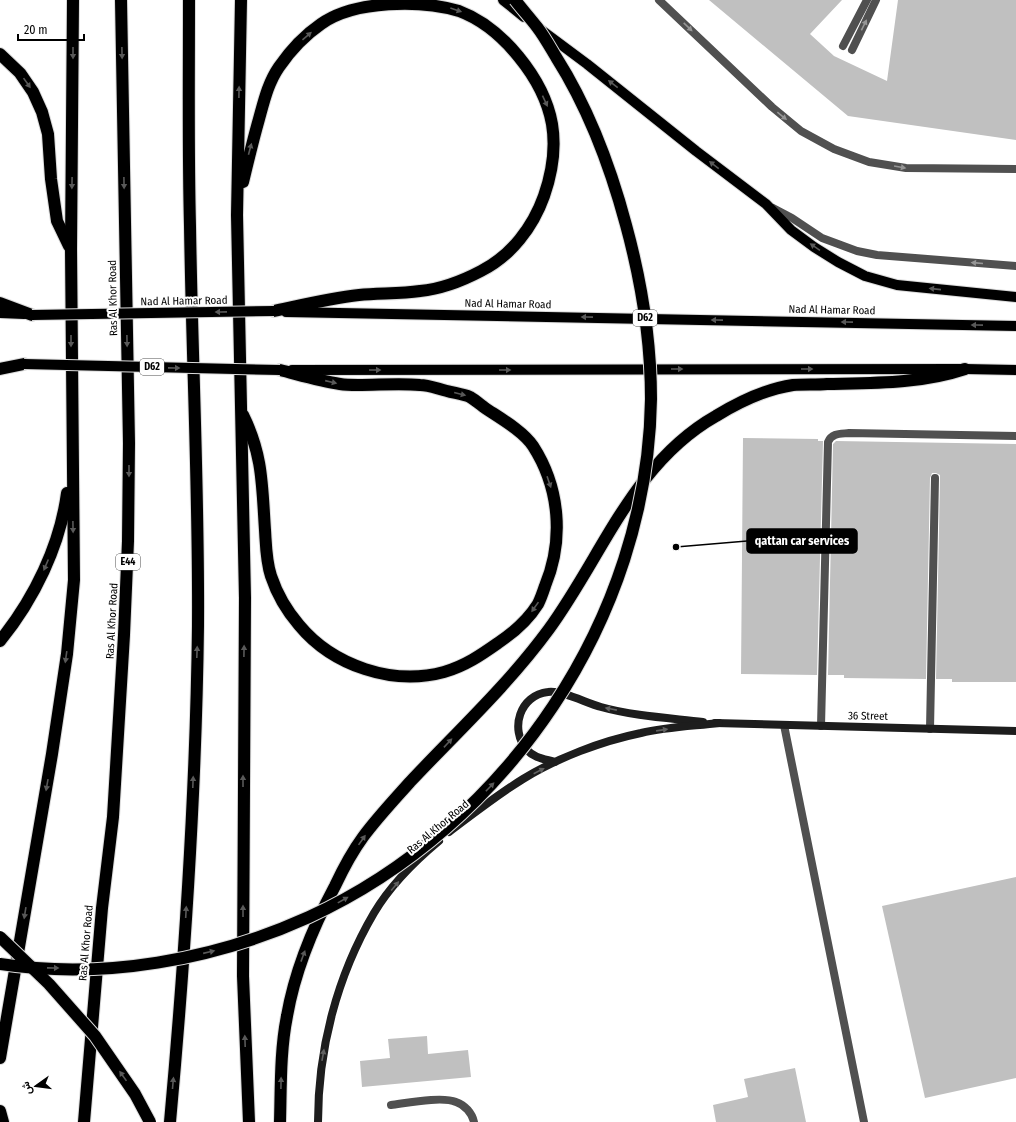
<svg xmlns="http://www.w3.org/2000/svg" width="1016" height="1122" font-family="'Fira Sans Condensed',Vazirmatn,sans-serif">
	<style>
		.building { fill: #c0c0c0 }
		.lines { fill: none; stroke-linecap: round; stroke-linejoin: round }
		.primary-casing { stroke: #dbdbdb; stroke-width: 12 }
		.highway-casing { stroke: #dbdbdb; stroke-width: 14 }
		.lane { stroke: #505050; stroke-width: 8 }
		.street { stroke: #505050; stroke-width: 8 }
		.secondary { stroke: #1d1d1d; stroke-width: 8 }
		.primary { stroke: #000; stroke-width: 10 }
		.highway { stroke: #000; stroke-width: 12 }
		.primary-bridge-casing { stroke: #dbdbdb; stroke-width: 12; stroke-linecap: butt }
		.highway-bridge-casing { stroke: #dbdbdb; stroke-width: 14; stroke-linecap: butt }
		.primary-bridge { stroke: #000; stroke-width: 10 }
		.highway-bridge { stroke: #000; stroke-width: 12 }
		.oneway { fill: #595959 }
		.oneway2 { fill: #969696 }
		.oneway3 { fill: #616161 }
		.labels { text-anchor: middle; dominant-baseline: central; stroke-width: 4; stroke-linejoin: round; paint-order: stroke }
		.shield { fill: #fff; stroke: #4c4c4c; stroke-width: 1 }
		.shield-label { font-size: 10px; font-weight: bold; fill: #000 }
		.street-label { font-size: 11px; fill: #000; stroke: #fff }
		.leader { fill: none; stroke: #000; stroke-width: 1.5 }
		.callout-dot { fill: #000; stroke: #fff; stroke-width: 1.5 }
		.callout { fill: #000; stroke: #000; stroke-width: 1.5 }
		.callout-label { font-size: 12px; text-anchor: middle; font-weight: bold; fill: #fff }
	</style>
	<rect width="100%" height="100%" fill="#fff"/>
	<g class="building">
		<polygon points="709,0 842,0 810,34 834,56 887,81 898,0 1016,0 1016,140 848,116"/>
		<polygon points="743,438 818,439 818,441 823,441 817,675 741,674"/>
		<polygon points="836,441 1016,444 1016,682 952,682 952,679 936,679 940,478 940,475 936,473 932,473 930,478 926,679 844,678 844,675 828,675 833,444"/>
		<polygon points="1016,877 1016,1078 925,1098 882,906"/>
		<polygon points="427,1036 428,1054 468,1050 471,1077 362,1087 360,1061 390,1058 388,1039"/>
		<polygon points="795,1068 806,1122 716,1122 713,1105 748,1097 744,1079"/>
	</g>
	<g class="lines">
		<defs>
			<g id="primary">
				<polyline points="503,0 524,17"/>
				<polyline points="540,29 587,64 696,151 766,204 791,230 814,247 838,262 865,276 897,285 1016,297"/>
				<polyline points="286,312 1016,326"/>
				<polyline points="0,313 24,314"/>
				<polyline points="292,370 965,369 1016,370"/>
			</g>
			<g id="highway">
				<polyline points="241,0 237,215 245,598 243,976 249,1122"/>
				<polyline points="0,54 20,73 33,92 42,112 48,134 51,179 57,221 69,246"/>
				<path d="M243,182C248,161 253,140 259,119C264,101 268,83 279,67C290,51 305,35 321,24C355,0 421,0 459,11C502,27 544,79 552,124C556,148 552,173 544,196C533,227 511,256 481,271C462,281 441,289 420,291C400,294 379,293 359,295C331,298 302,305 274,311"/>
				<polyline points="0,303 32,315"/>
				<polyline points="0,369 24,364"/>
				<path d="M243,415C263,455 262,486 265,530C266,545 266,561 271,576C277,594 287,611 299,625C333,666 393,686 444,672C465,666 481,655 498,643C513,633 528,620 538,604C541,598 543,592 545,586C564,540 560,488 533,446C523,431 500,418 485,408C481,405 475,400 470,397C463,394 454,393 447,391C438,389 429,385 420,385C400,383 379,385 358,385C352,385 346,385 340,384C320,381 300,375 280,370"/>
				<path d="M0,641C34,599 60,546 67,493"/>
				<polyline points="0,1058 52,754 67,654 74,580 71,249 73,0"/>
				<polyline points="0,1111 3,1122"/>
				<polyline points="84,1122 102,908 113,817 124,635 128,541 129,443 121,0"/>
				<path d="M170,1122C185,957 196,792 198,626C199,493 192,359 190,226C188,151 189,75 189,0"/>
				<path d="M280,1122C281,1087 280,1051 287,1016C295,970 313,927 335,886C343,869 352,852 363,837C377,818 394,800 410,782C457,732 508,685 549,629C603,555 633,463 716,416C739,402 766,389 793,385C804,384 816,385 827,384C873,383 920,384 965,369"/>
			</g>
		</defs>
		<use href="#primary" class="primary-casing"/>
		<use href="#highway" class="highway-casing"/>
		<g class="lane">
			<polyline points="843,46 867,0"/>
			<polyline points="852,50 876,0"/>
			<path d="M821,726L828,442C832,433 840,434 849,433L1016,436"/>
			<polyline points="930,729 935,478"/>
			<path d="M391,1105C407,1103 442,1096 456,1102C465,1105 472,1113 474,1122"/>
		</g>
		<g class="street">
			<polyline points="659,0 772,107 801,131 834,149 869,162 906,168 1016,169"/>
			<polyline points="773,208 792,218 822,238 857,251 877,255 1016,266"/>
			<polyline points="784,725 864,1122"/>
		</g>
		<g class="secondary">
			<polyline points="715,723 1016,731"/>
			<path d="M555,762C545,759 534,758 527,750C509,729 520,695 548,692C562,690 586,703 601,707C633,716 669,718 703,722"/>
			<path d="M449,832C473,814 497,795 523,779C557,758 602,741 641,733C667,727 694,726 719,723"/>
			<path d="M318,1122C318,1049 337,976 374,913C390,886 415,861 439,841"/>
		</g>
		<use href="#primary" class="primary"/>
		<use href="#highway" class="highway"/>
		<defs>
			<g id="primary-bridge">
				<polyline points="32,315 274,311"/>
				<polyline points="24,364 280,370"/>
			</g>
			<g id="highway-bridge">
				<polyline points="0,937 49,984 95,1036 135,1094 150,1122"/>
				<path d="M0,964C103,980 214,960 309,917C507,826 648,618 651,399C651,341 641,280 626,225C610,165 589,109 556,57C550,47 544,36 537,27C530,18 522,9 515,0"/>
			</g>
		</defs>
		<use href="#primary-bridge" class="primary-bridge-casing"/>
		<use href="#highway-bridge" class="highway-bridge-casing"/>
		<use href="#primary-bridge" class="primary-bridge"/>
		<use href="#highway-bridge" class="highway-bridge"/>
	</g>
	<defs><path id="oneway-solid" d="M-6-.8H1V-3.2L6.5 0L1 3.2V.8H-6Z"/></defs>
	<g class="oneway">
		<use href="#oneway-solid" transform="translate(456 10) rotate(19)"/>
		<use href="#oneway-solid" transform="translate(307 36) rotate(-41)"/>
		<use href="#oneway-solid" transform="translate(73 53) rotate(90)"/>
		<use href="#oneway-solid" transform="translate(122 53) rotate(89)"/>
		<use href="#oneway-solid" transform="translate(27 83) rotate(55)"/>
		<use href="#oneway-solid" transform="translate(613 84) rotate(-142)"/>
		<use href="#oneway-solid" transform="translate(239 92) rotate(-89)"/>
		<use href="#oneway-solid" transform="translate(545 101) rotate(65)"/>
		<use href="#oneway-solid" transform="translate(250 149) rotate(-75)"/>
		<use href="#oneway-solid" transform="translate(714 165) rotate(-142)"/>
		<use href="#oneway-solid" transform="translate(72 183) rotate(91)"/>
		<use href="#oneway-solid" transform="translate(124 183) rotate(89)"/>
		<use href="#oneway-solid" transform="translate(815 247) rotate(-146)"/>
		<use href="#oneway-solid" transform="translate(935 289) rotate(-174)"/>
		<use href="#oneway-solid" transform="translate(221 312) rotate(179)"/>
		<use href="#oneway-solid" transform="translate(587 317) rotate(-179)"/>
		<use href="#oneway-solid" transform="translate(717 320) rotate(-179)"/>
		<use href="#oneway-solid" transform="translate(847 322) rotate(-179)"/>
		<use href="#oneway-solid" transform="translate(977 325) rotate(-179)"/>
		<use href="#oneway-solid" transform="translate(71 341) rotate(90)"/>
		<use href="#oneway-solid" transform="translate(127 341) rotate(89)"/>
		<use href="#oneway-solid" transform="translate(174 368) rotate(1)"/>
		<use href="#oneway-solid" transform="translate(677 369)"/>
		<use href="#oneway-solid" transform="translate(807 369)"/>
		<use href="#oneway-solid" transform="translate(375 370)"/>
		<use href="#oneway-solid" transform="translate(505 370)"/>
		<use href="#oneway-solid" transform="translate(331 382) rotate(13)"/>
		<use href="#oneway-solid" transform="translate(460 394) rotate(14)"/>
		<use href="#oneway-solid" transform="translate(129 471) rotate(90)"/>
		<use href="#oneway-solid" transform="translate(549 482) rotate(71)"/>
		<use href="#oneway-solid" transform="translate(73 527) rotate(89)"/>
		<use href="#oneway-solid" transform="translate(46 565) rotate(113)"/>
		<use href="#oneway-solid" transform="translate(535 607) rotate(125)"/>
		<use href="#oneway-solid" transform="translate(244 651) rotate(-89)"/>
		<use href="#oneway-solid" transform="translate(197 652) rotate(-88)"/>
		<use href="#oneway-solid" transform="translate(66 657) rotate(98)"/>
		<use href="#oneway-solid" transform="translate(448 743) rotate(-47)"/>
		<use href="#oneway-solid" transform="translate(243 781) rotate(-90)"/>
		<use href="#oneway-solid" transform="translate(193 782) rotate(-88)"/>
		<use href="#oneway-solid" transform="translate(47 785) rotate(100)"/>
		<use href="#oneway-solid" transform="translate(490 787) rotate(-46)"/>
		<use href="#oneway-solid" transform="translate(362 840) rotate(-55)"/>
		<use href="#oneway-solid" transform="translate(343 900) rotate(-29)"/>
		<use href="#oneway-solid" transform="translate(243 911) rotate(-90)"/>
		<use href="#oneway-solid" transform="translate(186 912) rotate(-87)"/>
		<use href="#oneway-solid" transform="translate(25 913) rotate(99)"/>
		<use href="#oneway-solid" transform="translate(209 952) rotate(-13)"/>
		<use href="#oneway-solid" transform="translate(303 956) rotate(-70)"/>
		<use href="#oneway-solid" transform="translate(53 968) rotate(1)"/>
		<use href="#oneway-solid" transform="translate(245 1041) rotate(-92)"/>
		<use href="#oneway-solid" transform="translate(123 1076) rotate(-125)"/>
		<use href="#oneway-solid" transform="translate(173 1083) rotate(-85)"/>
		<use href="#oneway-solid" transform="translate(281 1083) rotate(-89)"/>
	</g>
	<g class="oneway2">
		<use href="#oneway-solid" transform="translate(864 25) rotate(-64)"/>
		<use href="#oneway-solid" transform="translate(688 27) rotate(44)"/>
		<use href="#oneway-solid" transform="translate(782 116) rotate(39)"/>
		<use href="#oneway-solid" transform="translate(900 167) rotate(10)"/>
		<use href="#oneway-solid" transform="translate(977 263) rotate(-175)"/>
	</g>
	<g class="oneway3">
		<use href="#oneway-solid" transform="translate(611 709) rotate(-169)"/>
		<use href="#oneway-solid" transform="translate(662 730) rotate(-8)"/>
		<use href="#oneway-solid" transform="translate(539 771) rotate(-27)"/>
		<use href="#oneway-solid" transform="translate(395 886) rotate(-50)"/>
		<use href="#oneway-solid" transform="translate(323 1055) rotate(-80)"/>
	</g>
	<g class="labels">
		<g class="shield">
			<rect x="633" y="310" width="24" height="16" rx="3"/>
			<rect x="140" y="359" width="24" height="16" rx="3"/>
			<rect x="116" y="554" width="24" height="16" rx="3"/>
		</g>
		<g class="shield-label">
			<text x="645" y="318">D62</text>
			<text x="152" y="367">D62</text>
			<text x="128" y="562">E44</text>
		</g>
		<g class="street-label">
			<text transform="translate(113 298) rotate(-91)">Ras Al Khor Road</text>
			<text transform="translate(184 301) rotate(-1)">Nad Al Hamar Road</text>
			<text transform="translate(508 304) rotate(1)">Nad Al Hamar Road</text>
			<text transform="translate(832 310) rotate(1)">Nad Al Hamar Road</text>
			<text transform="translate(112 621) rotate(-87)">Ras Al Khor Road</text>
			<text transform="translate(868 716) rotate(1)">36 Street</text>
			<text transform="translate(438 827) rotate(-40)">Ras Al Khor Road</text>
			<text transform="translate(86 943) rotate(-85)">Ras Al Khor Road</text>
		</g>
	</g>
	<path class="leader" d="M676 547L747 541"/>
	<circle class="callout-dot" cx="676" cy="547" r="4"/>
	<rect class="callout" x="747" y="529" width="110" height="24" rx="4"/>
	<g class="callout-label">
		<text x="802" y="545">qattan car services</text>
	</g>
	<g transform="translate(36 1086) rotate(256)" stroke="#ffffff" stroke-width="3" paint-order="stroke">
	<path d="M0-3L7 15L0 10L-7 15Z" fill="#000000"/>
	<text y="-6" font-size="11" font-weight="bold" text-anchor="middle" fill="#000000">ش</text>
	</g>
	<path d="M18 34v6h66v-6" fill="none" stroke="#000000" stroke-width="2"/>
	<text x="24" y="34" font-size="12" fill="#000000" stroke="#ffffff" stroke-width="3" paint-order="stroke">20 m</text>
</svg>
